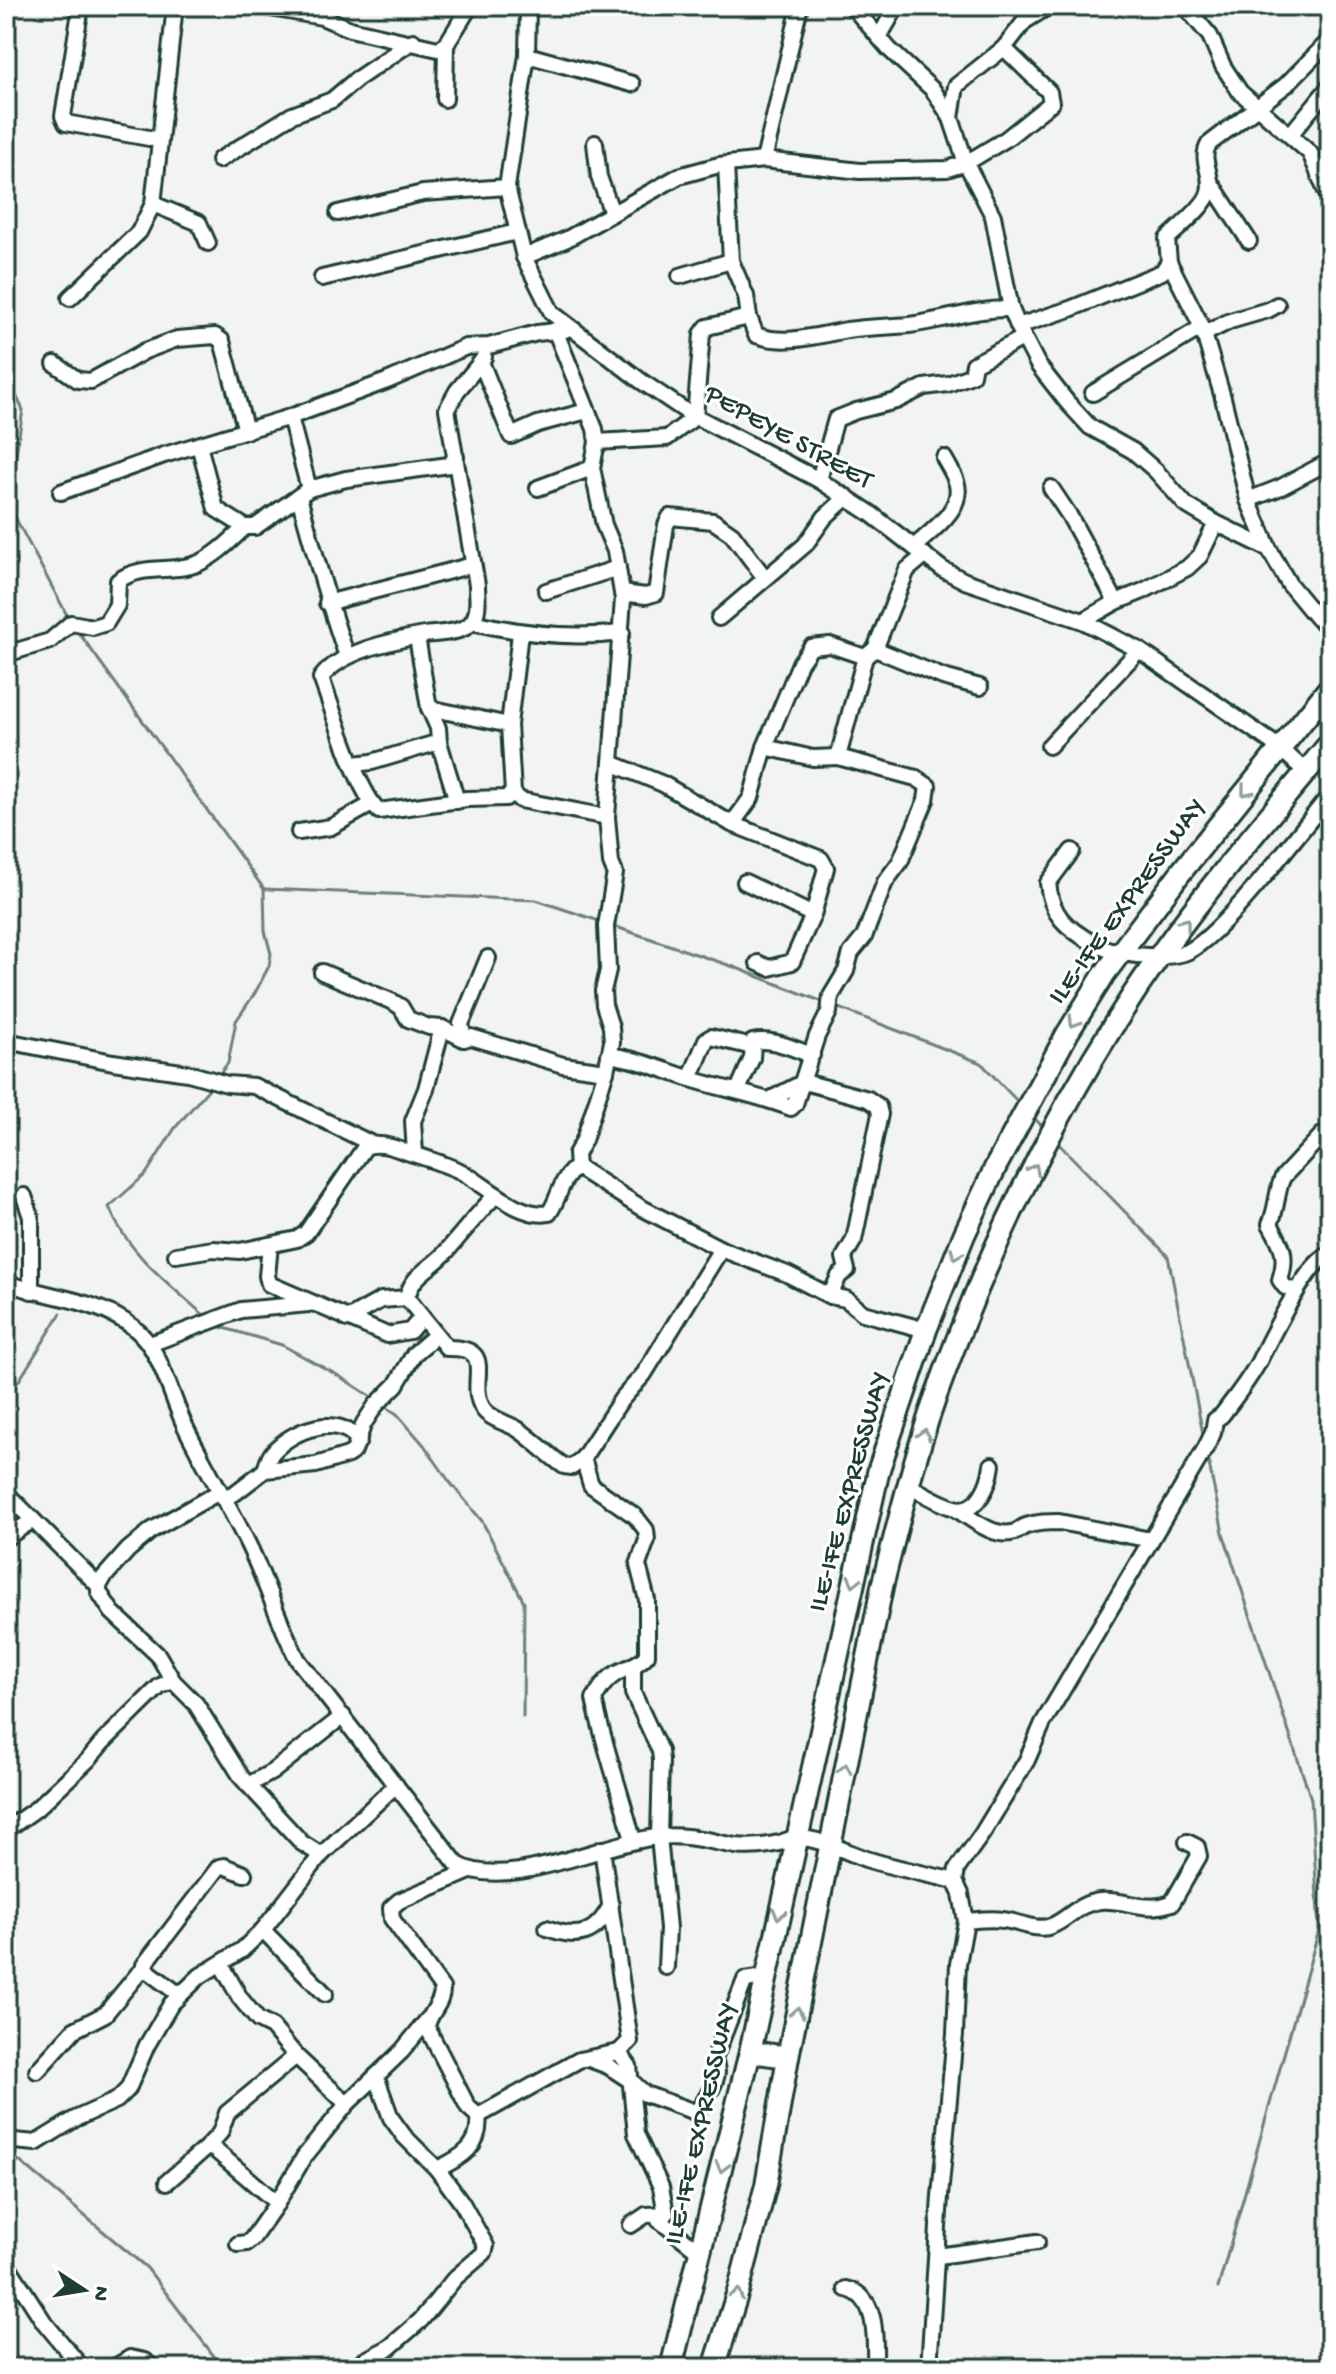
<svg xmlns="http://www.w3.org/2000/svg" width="1336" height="2374" font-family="'Gochi Hand',sans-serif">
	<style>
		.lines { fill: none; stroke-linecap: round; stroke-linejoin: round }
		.stream { stroke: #6d807b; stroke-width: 3 }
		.minor-casing { stroke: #1f3d34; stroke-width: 20 }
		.highway-casing { stroke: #1f3d34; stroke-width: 26 }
		.minor { stroke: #fff; stroke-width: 14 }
		.highway { stroke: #fff; stroke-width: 20 }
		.oneway { stroke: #8f9e9a }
		.labels { text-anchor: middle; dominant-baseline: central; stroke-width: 6; stroke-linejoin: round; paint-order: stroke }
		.street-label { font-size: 28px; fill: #1f3d34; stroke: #fff }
	</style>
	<rect width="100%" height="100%" fill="#f2f3f3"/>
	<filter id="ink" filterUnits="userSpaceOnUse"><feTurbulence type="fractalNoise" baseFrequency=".0125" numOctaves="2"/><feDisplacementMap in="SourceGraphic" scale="16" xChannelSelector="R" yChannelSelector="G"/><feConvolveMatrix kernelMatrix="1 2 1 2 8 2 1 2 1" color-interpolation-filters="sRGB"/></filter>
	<g filter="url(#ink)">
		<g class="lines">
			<g class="stream">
				<polyline points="6,375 23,410 8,504 68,617"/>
				<polyline points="77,630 264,889 265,931 271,954 269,966 255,993 236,1021 228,1063 218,1076"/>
				<polyline points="264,889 536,900 602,922"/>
				<polyline points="613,926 734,967 823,1002"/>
				<polyline points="834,1006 981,1063 1019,1103"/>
				<polyline points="1033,1117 1044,1128"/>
				<polyline points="1055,1140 1168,1256 1204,1439"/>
				<path d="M206,1317C169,1284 128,1254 109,1207L146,1174L175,1128L212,1085"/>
				<polyline points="214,1325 282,1345 339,1376 373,1398"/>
				<polyline points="6,1395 20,1379 61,1313"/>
				<polyline points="383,1405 397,1414 424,1445 449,1481 482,1521 524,1602 523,1717"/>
				<polyline points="1207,1454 1223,1533 1311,1799 1319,1930 1218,2288"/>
				<polyline points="6,2150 147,2268 223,2368"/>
			</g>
			<defs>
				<g id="minor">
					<polyline points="81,6 63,116 66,123 160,140"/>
					<polyline points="259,6 322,17 350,29 438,49 446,45 470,6"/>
					<polyline points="528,6 527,55 507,187 524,257 552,313 641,381 687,412 819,480 870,513 942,569 965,581 1083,621 1139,650 1280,748 1306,772"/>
					<polyline points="852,6 889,49 933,90 951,118 966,163 993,216 1011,309 1018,326 1038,365 1067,402 1090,427 1133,451 1156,471 1186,505 1216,523 1269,549 1289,584 1317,618 1330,627"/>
					<polyline points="1185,6 1210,36 1223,66 1240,92 1310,153 1330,201"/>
					<polyline points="879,37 897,6"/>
					<polyline points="527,55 632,84"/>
					<polyline points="445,99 446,45"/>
					<polyline points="951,118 956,86 1004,48 1025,21 1049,6"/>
					<polyline points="1290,135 1330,86"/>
					<polyline points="595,143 599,177 612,213"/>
					<polyline points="219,160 292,115 332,100 357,79 413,41"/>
					<polyline points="764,160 800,6"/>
					<path d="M726,165L731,261L746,296L749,317L756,335C784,346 819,335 847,330C868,327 888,327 909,325C943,321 976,308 1011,309"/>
					<polyline points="1211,183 1249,241"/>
					<polyline points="153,204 199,223 208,243"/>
					<polyline points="338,213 423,193 507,187"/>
					<polyline points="524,257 567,239 679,176 719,165 764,160 860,171 947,169 966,163 1006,139 1051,103 1049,92 1004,48"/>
					<polyline points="1169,262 1202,327 1223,398 1248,500 1269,549"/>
					<polyline points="680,276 731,261"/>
					<polyline points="322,278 517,232"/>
					<polyline points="70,298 139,232 153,204 175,6"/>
					<path d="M1018,326L1070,309L1162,272L1169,262L1167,239C1178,228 1206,206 1209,192C1214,174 1199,160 1209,144L1286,85L1330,40"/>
					<polyline points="555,330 595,429 597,442 592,468 604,525 615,551 623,599 607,817 611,863 615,873 606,926 608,970 603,991 604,1005 611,1027 612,1042 606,1071 584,1140 576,1154 577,1167"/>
					<polyline points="1204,334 1230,321 1268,310 1277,305"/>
					<polyline points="484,357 481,362 511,436 538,424 587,411"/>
					<path d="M481,362L457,391L447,409L477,585C477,596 480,612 472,622C463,634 437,633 424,635C392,641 340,651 321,678C333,709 357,791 379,811L467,799L506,798L513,793"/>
					<polyline points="55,364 78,380 91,381 145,351 177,339 215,336 222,341 246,431"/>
					<polyline points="1093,393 1202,327"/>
					<polyline points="290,417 309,489"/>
					<polyline points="597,442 667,438 695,417 702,334 707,327 749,317"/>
					<polyline points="199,445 216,509 245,527 255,527 309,489 346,479 449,465 456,457"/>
					<polyline points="819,480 836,419 856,411 896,401 924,387 948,384 972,375 974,364 1023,338"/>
					<polyline points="538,488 592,468"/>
					<polyline points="1051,488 1069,515 1116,602"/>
					<polyline points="61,492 164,455 290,417 387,381 466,347 489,346 537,333 565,330"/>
					<path d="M299,497C314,550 328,604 347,656"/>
					<polyline points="1248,500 1281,487 1330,461"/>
					<path d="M914,547C931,531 966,508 956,481C953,473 948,465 944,458"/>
					<polyline points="546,591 618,568"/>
					<polyline points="622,593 646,596 656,593 666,525 670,517 713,521 732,534 765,578"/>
					<polyline points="327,603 473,565"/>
					<polyline points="719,618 805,545 825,517 847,497"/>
					<polyline points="1083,621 1116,602 1143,591 1187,568 1200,556 1216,523"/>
					<path d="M472,622C522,634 571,639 622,633"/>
					<polyline points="520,633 509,725 513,793 520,800 607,817"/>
					<polyline points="875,649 943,677 980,687"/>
					<path d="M6,654L50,641L71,623L93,627L106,623L117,605L118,581C142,563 174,574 199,563C217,555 231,540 245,527"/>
					<polyline points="429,708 509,725"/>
					<polyline points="439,742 457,801"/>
					<polyline points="1049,746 1139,650"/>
					<polyline points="765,747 813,758 838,757"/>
					<polyline points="611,763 663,784 732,824 821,859 826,868 813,915 792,962 769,968 758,963"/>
					<polyline points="353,764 372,762 439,742 438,728 429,708 417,637"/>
					<polyline points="732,824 751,798 765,747 800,663 811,647 830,645 865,657"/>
					<polyline points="299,832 331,827 372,804"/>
					<path d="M1072,851L1048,883C1051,915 1066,928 1093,943C1114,955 1160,960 1184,953C1217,943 1304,826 1330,795"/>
					<polyline points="745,882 813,915"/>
					<polyline points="322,972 393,1002 401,1007 408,1019 429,1027 442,1028 464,1039 471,1037 563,1065 606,1071"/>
					<polyline points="464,1039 461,1024 488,958"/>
					<polyline points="6,1041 113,1062 188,1073 227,1084 254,1086 372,1144"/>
					<path d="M609,1055C638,1059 666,1071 694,1080C727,1090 758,1095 791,1108L795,1104L817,1036L829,1012L831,996L846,971L851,953L864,937L885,882L900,862L926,800L928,786L916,778L838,757L865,657L875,649L907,570L925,555"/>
					<polyline points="690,1079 706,1040 711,1037 753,1047"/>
					<path d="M738,1090L752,1058L753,1042C771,1037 796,1050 812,1055"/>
					<polyline points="771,1099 804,1082 868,1099 878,1106 880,1114 854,1240 844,1257 847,1270 839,1276 830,1296"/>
					<polyline points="415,1154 413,1121 426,1089 442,1028"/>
					<polyline points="577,1167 640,1207 721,1249 787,1274 830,1296 846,1299 863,1313 926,1330"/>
					<path d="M496,1195C478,1213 463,1232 446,1252C431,1269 412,1274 407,1298L447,1348C498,1347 467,1380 482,1407C488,1419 508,1423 519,1430C535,1441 548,1455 564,1466L572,1467L583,1458L621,1400L644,1374L721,1249"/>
					<polyline points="24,1196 31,1217 31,1291"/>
					<polyline points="270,1245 267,1276 269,1284 387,1335 410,1331 421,1318"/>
					<path d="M176,1255L213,1249L240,1251L297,1239L306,1233L365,1147C378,1141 394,1148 407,1152C425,1158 443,1163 460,1171C485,1184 519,1219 549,1213C560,1198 560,1178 577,1167"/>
					<path d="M6,1283C48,1297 96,1299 133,1327C162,1349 170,1396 186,1428C205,1467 228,1503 247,1542C266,1580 278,1622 298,1660L457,1864C506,1893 603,1842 658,1837C688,1834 708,1841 736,1846C750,1848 766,1846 779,1843C784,1842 791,1838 796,1838C817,1837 847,1852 866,1859C895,1868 926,1874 955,1881"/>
					<path d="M1296,1291L1285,1287L1280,1280C1288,1255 1282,1245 1270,1224C1278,1206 1276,1191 1283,1177L1322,1135L1330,1132"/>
					<polyline points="347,1319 381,1300 407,1298"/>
					<polyline points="150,1344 241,1310 309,1304"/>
					<path d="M583,1458L591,1485L635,1516L646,1530L647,1540L638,1565L647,1600V1655C639,1665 628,1667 617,1673C606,1679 600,1689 594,1699C604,1747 621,1793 633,1840"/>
					<path d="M265,1470C267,1464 269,1456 273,1452C293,1429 339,1413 359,1441"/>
					<path d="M909,1486C923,1493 940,1504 955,1508C979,1514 990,1482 992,1465"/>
					<polyline points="219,1492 152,1530 128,1550 104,1577 99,1586 99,1592 112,1612 158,1655 173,1681 196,1704 242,1778 302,1843 321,1855"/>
					<polyline points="6,1493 99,1586"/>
					<polyline points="222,1498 235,1493 265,1470 316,1465 348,1455 354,1451 364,1423 376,1405 396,1385 414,1354 436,1335"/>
					<path d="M956,1509C972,1519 995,1539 1015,1532C1019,1531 1022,1527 1026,1526C1037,1522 1048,1522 1059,1522L1151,1540"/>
					<polyline points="6,1538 33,1520"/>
					<polyline points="633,1667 633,1693 660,1751 661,1760 659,1837 668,1928 666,1967"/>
					<polyline points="248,1785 272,1772 343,1716"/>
					<polyline points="6,1830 36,1809 88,1760 102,1743 160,1686 173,1681"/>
					<path d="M966,1921C978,1920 991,1918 1003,1920C1017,1921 1037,1932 1051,1926C1069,1919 1078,1903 1100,1901C1127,1899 1144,1913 1172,1903L1199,1856L1197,1847L1187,1842"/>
					<path d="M547,1928C578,1940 596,1935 611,1905"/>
					<polyline points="263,1930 325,1994"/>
					<polyline points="221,1964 240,1998 258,2020 272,2027 296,2056 347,2104"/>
					<polyline points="145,1969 177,1993 183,1991"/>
					<polyline points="619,2052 629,2066 636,2134 661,2187 666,2214 659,2220 700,2252"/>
					<path d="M589,2059L608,2066L631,2081L645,2094L695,2112C702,2107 717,2082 717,2072C717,2068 715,2064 714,2059L745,1980L765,1977"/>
					<polyline points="37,2071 74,2030 105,2014 138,1974 145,1969 144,1965 219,1867 224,1866 244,1874"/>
					<polyline points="478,2116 579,2060 619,2052 630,2041 602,1849"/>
					<polyline points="6,2134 14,2141 36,2143 75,2119 117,2100 128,2089 147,2045 171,2004 200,1976 242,1950 263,1930 321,1855 396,1785"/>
					<polyline points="207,2147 220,2133 227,2113 296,2056"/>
					<path d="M437,2169C462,2158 482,2145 478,2116L468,2107L427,2027C429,2012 443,2004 442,1988L392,1919L391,1908L399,1901L470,1871"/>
					<polyline points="167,2182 207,2147 215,2150 277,2203"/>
					<polyline points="631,2225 646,2215 666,2214"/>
					<polyline points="238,2244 247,2243 252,2239 277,2203 304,2157 347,2104 402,2051 428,2019"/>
					<polyline points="938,2256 1037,2242"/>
					<polyline points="6,2263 44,2322 82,2368"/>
					<path d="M846,2289C879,2295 875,2343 875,2368"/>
					<polyline points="6,2363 9,2368"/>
					<polyline points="354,2366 390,2347 421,2320 455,2278 484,2253 486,2246 462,2203 437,2169 404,2136 391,2118 376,2076"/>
					<polyline points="113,2368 130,2358 144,2361 154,2368"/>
					<path d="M929,2368L940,2196L955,2034L958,1964L966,1921L961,1894L955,1881L957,1869L982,1834L1027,1760L1043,1723L1206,1447L1213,1433L1215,1420L1222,1415C1235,1397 1252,1377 1261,1357C1271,1337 1310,1257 1330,1255"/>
				</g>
				<g id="highway">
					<polyline points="750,2052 788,2057"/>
					<polyline points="671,2368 750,2052 879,1469 926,1330 964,1235 996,1166 1067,1034 1105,973 1181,872 1330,687"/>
					<path d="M714,2368L739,2288L766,2185L788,2057L882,1587C898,1523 914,1458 936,1396C991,1242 1066,1089 1160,955C1212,882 1272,813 1330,743"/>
				</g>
			</defs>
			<use href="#minor" class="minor-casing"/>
			<use href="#highway" class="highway-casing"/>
			<use href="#minor" class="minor"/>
			<use href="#highway" class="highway"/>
		</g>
		<defs><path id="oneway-chevron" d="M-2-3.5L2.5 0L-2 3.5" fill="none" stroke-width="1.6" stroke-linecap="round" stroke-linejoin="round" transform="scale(2)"/></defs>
		<g class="oneway">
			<use href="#oneway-chevron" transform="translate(1246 791) rotate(129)"/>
			<use href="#oneway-chevron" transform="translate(1185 923) rotate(-52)"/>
			<use href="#oneway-chevron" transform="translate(1074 1022) rotate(122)"/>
			<use href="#oneway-chevron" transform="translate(1034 1169) rotate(-63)"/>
			<use href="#oneway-chevron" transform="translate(956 1254) rotate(112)"/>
			<use href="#oneway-chevron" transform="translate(924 1434) rotate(-73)"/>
			<use href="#oneway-chevron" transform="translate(854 1581) rotate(103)"/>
			<use href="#oneway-chevron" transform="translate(845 1769) rotate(-79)"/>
			<use href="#oneway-chevron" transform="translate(779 1914) rotate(103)"/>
			<use href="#oneway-chevron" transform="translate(797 2012) rotate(-79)"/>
			<use href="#oneway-chevron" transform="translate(722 2167) rotate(104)"/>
			<use href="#oneway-chevron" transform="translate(737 2294) rotate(-73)"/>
		</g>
	</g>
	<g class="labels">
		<g class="street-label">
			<text transform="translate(788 438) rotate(29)">PEPEYE STREET</text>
			<text transform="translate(1128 902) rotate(-54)">ILE-IFE EXPRESSWAY</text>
			<text transform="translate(850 1492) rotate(-75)">ILE-IFE EXPRESSWAY</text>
			<text transform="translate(702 2124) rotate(-77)">ILE-IFE EXPRESSWAY</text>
		</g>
	</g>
	<rect width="1336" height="2374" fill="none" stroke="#fff" stroke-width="32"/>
	<rect x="16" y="16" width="1304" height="2342" fill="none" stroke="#1f3d34" stroke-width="3" filter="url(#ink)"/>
	<g transform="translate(84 2290) rotate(102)" stroke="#ffffff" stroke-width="6" paint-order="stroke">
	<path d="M0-6L14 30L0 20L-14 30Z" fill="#1f3d34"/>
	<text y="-12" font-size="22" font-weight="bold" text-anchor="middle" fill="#1f3d34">N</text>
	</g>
</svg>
